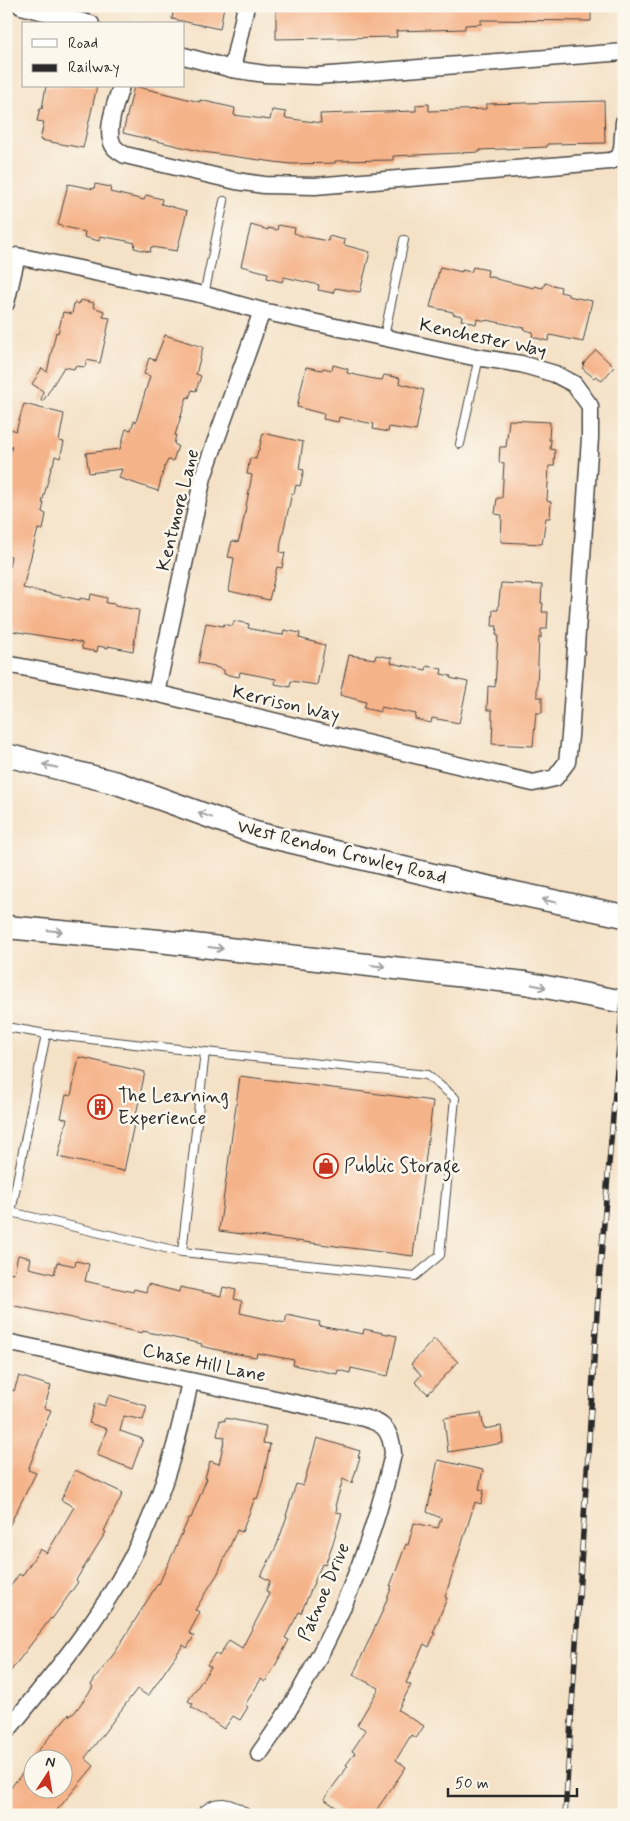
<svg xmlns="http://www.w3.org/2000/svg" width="630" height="1821" font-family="Mynerve,sans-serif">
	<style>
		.building { fill: #f5b389 }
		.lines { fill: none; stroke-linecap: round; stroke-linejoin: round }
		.service-casing { stroke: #494642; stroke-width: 10 }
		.minor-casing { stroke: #494642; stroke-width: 19 }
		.secondary-casing { stroke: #494642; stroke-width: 25 }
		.service { stroke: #fff; stroke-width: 8 }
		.minor { stroke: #fff; stroke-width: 16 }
		.secondary { stroke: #fff; stroke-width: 22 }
		.rail-casing { stroke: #2b2b2b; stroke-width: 5.5 }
		.rail { stroke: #fbf7ec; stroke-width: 4; stroke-dasharray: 11; stroke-linecap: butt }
		.oneway { stroke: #a0a0a0 }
		.labels { text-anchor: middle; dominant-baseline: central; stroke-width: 5; stroke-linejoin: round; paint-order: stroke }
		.street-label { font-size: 19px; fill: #2b2b2b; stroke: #fbf7ec }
		.poi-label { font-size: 19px; fill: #2b2b2b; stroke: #fbf7ec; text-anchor: start }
	</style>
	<rect width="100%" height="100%" fill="#fbf7ec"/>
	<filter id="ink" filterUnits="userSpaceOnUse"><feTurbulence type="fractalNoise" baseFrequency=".02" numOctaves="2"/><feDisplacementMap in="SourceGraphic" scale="10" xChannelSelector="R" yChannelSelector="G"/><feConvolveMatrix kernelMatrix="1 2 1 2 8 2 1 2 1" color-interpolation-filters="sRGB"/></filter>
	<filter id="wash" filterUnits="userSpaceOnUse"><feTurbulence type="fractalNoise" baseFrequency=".0096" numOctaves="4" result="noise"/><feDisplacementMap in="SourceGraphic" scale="20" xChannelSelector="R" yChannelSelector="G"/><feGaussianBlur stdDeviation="1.12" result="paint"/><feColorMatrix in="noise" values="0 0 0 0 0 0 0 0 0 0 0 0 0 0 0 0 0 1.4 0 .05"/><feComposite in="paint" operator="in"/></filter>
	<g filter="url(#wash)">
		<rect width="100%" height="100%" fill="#f4e1c6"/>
		<g id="blocks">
			<g class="building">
				<polygon points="174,6 224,6 220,29 172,19"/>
				<polygon points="276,6 591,6 591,21 481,20 481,24 465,25 465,29 396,31 397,37 276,39"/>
				<polygon points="46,86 97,86 83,148 40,140 44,122 37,121 40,108 42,109"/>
				<polygon points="134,86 200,102 200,100 235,108 234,115 270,120 272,110 286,112 285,118 321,123 320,114 416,111 416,105 429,104 429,111 486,109 486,104 604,101 605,143 547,144 547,147 480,150 480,152 393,156 393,160 335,161 335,163 291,164 274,162 203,152 123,133"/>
				<polygon points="68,184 94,189 95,184 111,187 110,192 144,200 146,195 162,199 161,204 187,211 177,251 151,247 150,252 134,248 135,243 127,241 100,236 99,241 84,237 85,232 58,225"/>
				<polygon points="251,225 268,230 268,228 277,230 278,225 295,228 294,233 302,236 328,241 329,236 345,240 344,245 370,252 360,292 335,288 333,293 318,290 319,285 284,277 282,282 267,278 268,273 241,266"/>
				<polygon points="440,267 462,272 462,270 471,272 473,267 488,270 487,276 496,278 496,279 534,288 534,286 543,288 545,283 561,287 560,292 568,294 568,296 592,301 583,342 550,335 548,341 532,337 533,332 525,330 525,328 487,320 487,321 477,319 476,324 461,320 462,316 453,314 453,312 430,307"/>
				<polygon points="80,300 94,303 93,307 104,311 103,317 110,318 100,363 87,360 85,367 75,366 74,369 64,367 43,401 41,401 43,391 32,384 42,368 47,372 56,332 58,333 63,312 72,314 74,303 79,304"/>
				<polygon points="165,335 203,347 196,374 201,376 196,391 192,390 189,398 187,397 175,435 176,435 174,444 178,446 173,461 168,460 164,468 158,491 119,478 122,469 89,473 86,453 120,449 126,429 131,430 134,421 136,422 150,376 144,374 149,358 155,360"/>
				<polygon points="596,350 614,367 602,381 596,376 594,378 582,368 584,365 583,364"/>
				<polygon points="333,365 348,369 347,373 374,379 382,380 384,375 400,378 399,383 424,390 416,431 389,427 388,432 373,429 374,424 339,417 338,422 323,419 324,414 297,407 306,367 322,370 323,368 332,370"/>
				<polygon points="24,404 64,414 59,441 64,442 60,458 55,456 53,465 52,465 42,503 44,503 42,512 46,514 43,530 38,529 23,588 80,600 80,598 90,600 91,594 107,598 106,603 115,604 115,606 139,610 133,651 108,646 108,648 98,646 97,652 82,649 82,643 74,641 6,630 6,584 11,556 6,555 6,467 12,446 7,445 11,429 16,431"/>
				<polygon points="509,420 550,422 549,440 551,440 550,449 555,450 554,466 549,466 547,501 551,502 550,518 546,518 542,544 501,542 502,515 495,514 497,498 502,498 504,463 499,462 500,447 506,447"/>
				<polygon points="263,433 303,442 299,469 304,470 300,486 296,485 294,494 292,493 281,542 280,552 285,553 282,568 277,567 269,600 229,591 234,558 228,557 232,541 238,542 241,533 252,475 247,474 250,458 256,459 258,450 259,450"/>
				<polygon points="501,583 542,585 541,603 543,603 542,612 548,612 547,629 541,629 541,638 539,637 537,687 537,697 542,697 542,713 536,713 533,746 492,744 493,719 492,719 492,710 487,710 488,686 495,687 498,635 496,635 497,626 492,626 493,610 498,610"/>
				<polygon points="234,621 249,624 248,628 274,634 283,635 284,630 300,633 299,638 325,645 317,685 291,681 290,687 275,684 276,679 240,672 239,677 224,674 224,670 215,667 215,666 198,663 206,623 223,626 224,624 232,626"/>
				<polygon points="349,655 375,659 376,655 392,658 391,663 426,670 427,666 442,669 441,674 451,676 450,678 468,682 459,723 432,718 431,723 415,719 416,714 381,707 380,712 364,708 366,702 340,695"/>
				<polygon points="79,1057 145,1072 124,1171 58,1157 67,1119 61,1118 66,1095 71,1096"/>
				<polygon points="240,1076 433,1101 413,1256 219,1231"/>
				<polygon points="18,1255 31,1258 29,1268 54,1274 57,1262 75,1266 76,1261 89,1264 85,1281 133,1292 134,1289 146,1292 148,1284 179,1292 180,1287 221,1296 223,1287 236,1290 234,1299 242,1301 240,1313 285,1323 287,1315 320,1322 319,1326 363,1334 364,1329 397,1336 388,1376 351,1368 350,1373 338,1370 337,1374 293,1365 294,1360 257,1353 256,1357 231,1353 201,1346 202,1344 143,1331 142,1333 6,1304 6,1272 14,1273"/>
				<polygon points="434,1339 458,1362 428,1394 415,1382 421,1375 411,1364"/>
				<polygon points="19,1376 51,1386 44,1408 51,1410 28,1470 36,1473 6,1532 6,1399 10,1389 14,1391"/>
				<polygon points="109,1395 147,1406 143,1420 124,1416 120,1431 143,1439 132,1469 97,1455 107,1429 89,1423 95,1403 105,1406"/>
				<polygon points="481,1413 484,1429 501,1426 503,1443 448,1452 444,1418"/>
				<polygon points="225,1418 266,1426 263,1443 270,1444 263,1480 257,1499 255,1498 242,1532 237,1530 218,1573 195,1610 200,1612 189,1633 194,1636 187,1648 183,1645 148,1696 137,1689 85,1758 94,1766 53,1815 6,1815 6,1793 32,1762 32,1788 62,1788 62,1758 32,1758 69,1714 70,1716 75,1712 93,1687 91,1685 94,1680 116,1651 158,1583 159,1584 189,1518 191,1518 207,1478 205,1478 210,1461 219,1464 225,1437 217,1436 220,1420 225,1421"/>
				<polygon points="317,1438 360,1451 358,1457 360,1457 352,1483 343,1479 335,1506 337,1507 336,1512 342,1513 333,1543 325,1565 322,1564 301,1613 299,1612 285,1638 289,1640 275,1666 265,1682 261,1679 245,1705 248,1707 240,1720 233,1716 224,1729 191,1707 193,1704 188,1701 211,1667 207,1665 215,1653 219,1656 229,1640 242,1648 267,1600 269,1593 266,1591 270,1581 261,1576 277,1545 287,1516 286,1516 296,1484 303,1486"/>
				<polygon points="438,1460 483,1470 479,1489 484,1490 481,1504 475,1502 445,1597 447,1598 433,1633 435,1633 429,1647 424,1644 406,1683 411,1685 398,1710 424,1726 416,1738 411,1735 396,1760 406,1767 373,1815 347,1815 324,1799 348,1766 346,1765 355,1753 352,1751 366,1730 357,1725 379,1688 353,1675 382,1612 392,1586 390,1586 396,1571 406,1544 408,1545 414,1523 438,1528 441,1518 427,1512"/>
				<polygon points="75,1470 123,1493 104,1531 106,1532 76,1580 78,1582 52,1619 51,1618 6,1677 6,1593 19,1574 22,1576 40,1549 47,1553 74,1507 61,1500"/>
			</g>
		</g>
	</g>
	<g filter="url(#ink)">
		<use href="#blocks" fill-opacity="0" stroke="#494642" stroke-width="1"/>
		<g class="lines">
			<defs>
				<g id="service">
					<polyline points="204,295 224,201"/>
					<polyline points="384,337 404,240"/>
					<polyline points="460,444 479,357"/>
					<polyline points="6,1027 46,1034"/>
					<polyline points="6,1211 182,1252 415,1276 440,1255 455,1098 427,1075 205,1052 182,1252"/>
					<polyline points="11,1212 46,1034 205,1052"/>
					<path d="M199,1815C215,1796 232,1802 249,1815"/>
				</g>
				<g id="minor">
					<polyline points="21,6 91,24"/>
					<polyline points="184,56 232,69 265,74 317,76 624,52"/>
					<polyline points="232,69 246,6"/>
					<path d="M121,86C116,103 103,134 115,148C118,151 122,153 125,155L236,181L264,185L315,186L610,161L619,158L622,149L624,122"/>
					<polyline points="6,303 17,256 204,295 262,311 469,356 521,364 555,374 574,384 590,406 590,438 570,736 567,762 555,778 533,783 147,691 6,664"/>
					<polyline points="156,693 203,477 262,311"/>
					<path d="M6,1342L356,1416C381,1422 391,1426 393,1454C369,1561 323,1665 259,1754"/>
					<path d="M6,1732C50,1678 96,1624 129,1563C160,1506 178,1444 190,1381"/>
				</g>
				<g id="secondary">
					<polyline points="6,755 117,783 255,833 454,880 624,916"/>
					<polyline points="6,927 159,941 525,983 624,1002"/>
				</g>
			</defs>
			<use href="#service" class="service-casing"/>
			<use href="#minor" class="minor-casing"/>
			<use href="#secondary" class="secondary-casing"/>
			<use href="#service" class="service"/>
			<use href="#minor" class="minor"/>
			<use href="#secondary" class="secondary"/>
			<defs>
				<polyline id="rail" points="565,1815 599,1282 624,986"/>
			</defs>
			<use href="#rail" class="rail-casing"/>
			<use href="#rail" class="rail"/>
		</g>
		<defs><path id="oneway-shaft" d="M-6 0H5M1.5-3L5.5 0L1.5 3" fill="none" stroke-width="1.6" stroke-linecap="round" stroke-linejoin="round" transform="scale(1.25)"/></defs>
		<g class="oneway">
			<use href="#oneway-shaft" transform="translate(50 766) rotate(-166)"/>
			<use href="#oneway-shaft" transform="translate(205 815) rotate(-160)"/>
			<use href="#oneway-shaft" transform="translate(549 901) rotate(-168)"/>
			<use href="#oneway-shaft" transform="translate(55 931) rotate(5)"/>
			<use href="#oneway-shaft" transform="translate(216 948) rotate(7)"/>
			<use href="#oneway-shaft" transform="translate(378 966) rotate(7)"/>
			<use href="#oneway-shaft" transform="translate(539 986) rotate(11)"/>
		</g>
	</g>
	<defs>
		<symbol id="building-ring" viewBox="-11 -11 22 22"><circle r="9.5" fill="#fbf7ec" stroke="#c8321e" stroke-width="1.5"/><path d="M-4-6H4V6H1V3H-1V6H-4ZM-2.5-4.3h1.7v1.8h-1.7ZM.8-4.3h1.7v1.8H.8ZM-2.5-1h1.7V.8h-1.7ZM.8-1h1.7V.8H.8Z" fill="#c8321e"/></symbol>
		<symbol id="shop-ring" viewBox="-11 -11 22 22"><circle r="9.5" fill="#fbf7ec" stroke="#c8321e" stroke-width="1.5"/><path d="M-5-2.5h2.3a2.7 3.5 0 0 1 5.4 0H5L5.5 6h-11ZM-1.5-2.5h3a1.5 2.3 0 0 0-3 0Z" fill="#c8321e"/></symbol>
	</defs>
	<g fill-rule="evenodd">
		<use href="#building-ring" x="86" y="1093" width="28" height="28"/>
		<use href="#shop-ring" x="312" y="1152" width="28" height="28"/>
	</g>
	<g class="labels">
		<g class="street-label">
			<text transform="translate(483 338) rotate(12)">Kenchester Way</text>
			<text transform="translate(178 510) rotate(-76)">Kentmore Lane</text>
			<text transform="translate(286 704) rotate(13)">Kerrison Way</text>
			<text transform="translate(342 852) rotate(14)">West Rendon Crowley Road</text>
			<text transform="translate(204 1363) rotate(12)">Chase Hill Lane</text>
			<text transform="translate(324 1592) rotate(-67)">Patnoe Drive</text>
		</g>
		<g class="poi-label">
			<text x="118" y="1096">The Learning<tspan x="118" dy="22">Experience</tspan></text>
			<text x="344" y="1166">Public Storage</text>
		</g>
	</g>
	<rect width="630" height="1821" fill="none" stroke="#fbf7ec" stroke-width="25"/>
	<rect x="22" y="22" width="162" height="65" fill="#fbf7ec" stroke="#a8a59f"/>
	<rect x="32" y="39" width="25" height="8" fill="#ffffff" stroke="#a8a59f"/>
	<text x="68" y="48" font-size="15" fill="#2b2b2b">Road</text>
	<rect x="32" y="64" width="25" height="8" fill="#2b2b2b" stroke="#a8a59f"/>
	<text x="68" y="72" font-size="15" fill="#2b2b2b">Railway</text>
	<g transform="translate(48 1774) rotate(12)"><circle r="24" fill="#fbf7ec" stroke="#a8a59f"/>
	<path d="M0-4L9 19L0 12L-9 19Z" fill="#c8321e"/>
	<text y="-8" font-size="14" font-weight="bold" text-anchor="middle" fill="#2b2b2b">N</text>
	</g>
	<path d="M448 1788v8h129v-8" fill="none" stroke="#2b2b2b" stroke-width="2.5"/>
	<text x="455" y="1788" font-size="15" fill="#2b2b2b" stroke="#fbf7ec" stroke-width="4" paint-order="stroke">50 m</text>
</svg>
